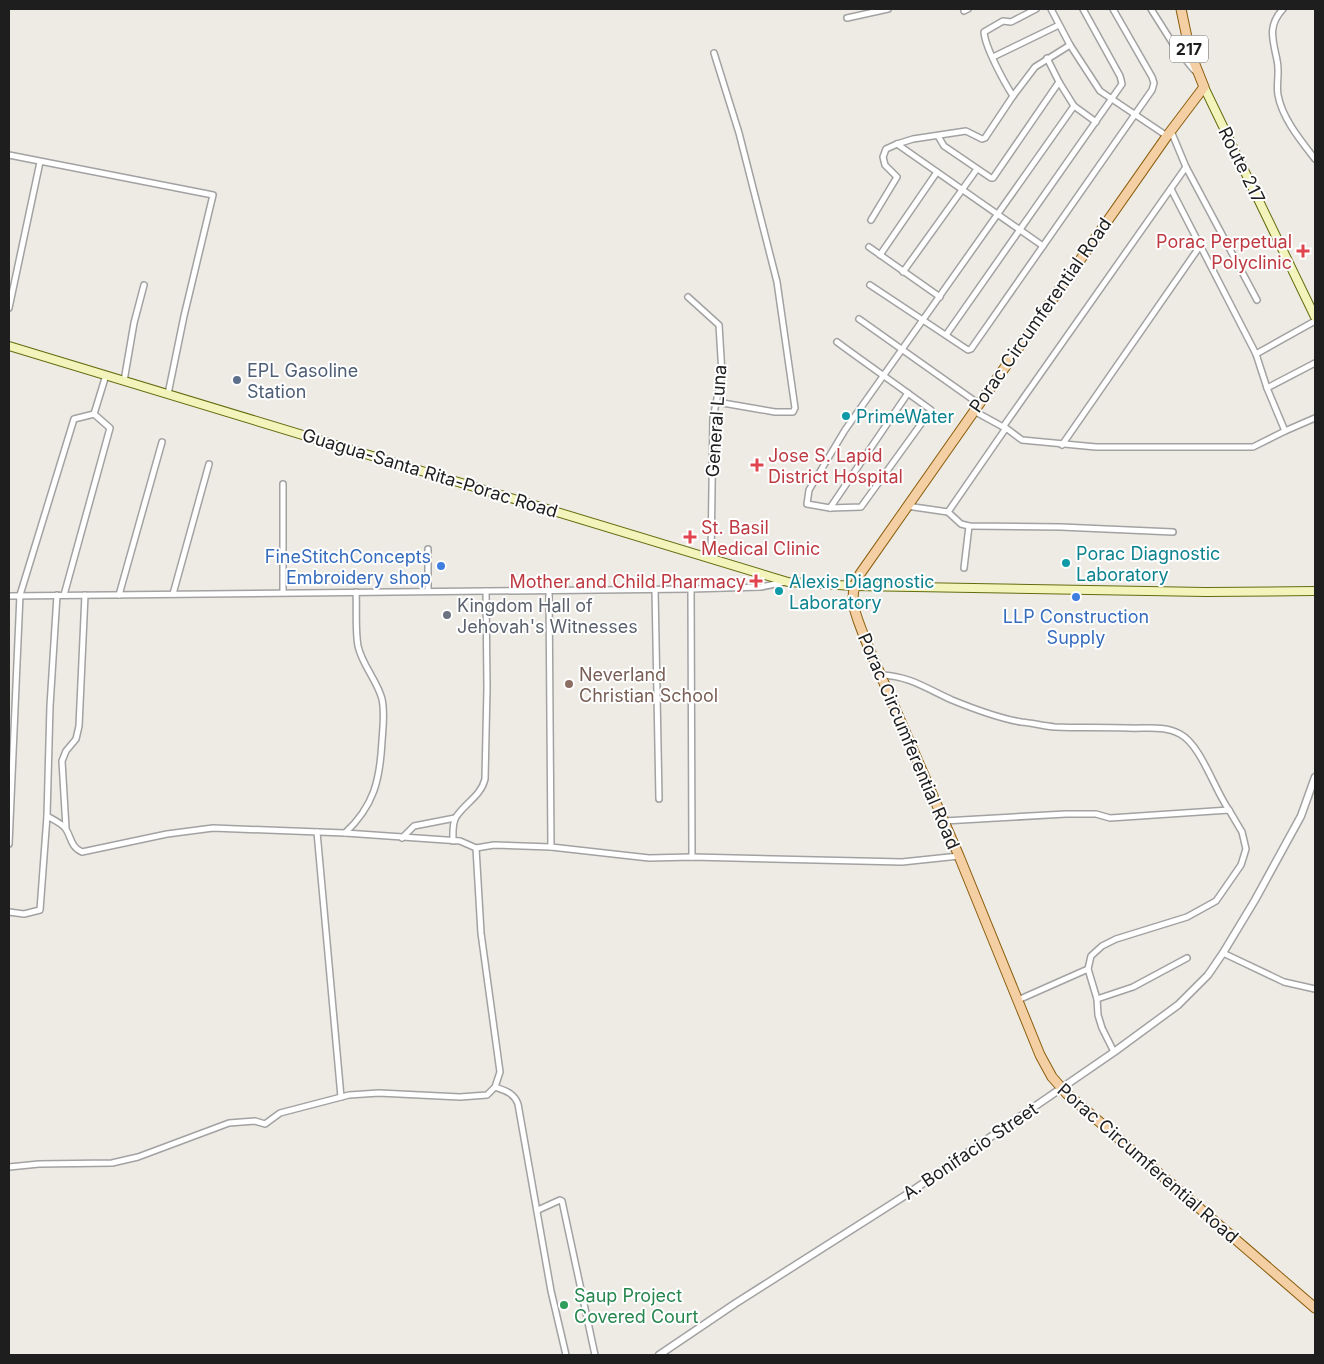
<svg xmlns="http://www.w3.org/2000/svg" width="1324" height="1364" font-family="Inter,sans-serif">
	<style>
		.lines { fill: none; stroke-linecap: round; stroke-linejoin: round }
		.minor-casing { stroke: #a2a2a2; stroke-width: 8 }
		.tertiary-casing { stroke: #a2a2a2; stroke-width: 9 }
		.secondary-casing { stroke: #646c0e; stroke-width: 10 }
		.primary-casing { stroke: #8b5e0c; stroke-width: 11 }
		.minor { stroke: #fff; stroke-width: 5 }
		.tertiary { stroke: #fff; stroke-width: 6 }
		.secondary { stroke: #f2f4bc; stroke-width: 8 }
		.primary { stroke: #f4cfa4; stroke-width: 9 }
		.health-dot { fill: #e0444e; stroke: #fff; stroke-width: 2 }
		.service-dot { fill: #5c6f8a; stroke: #fff; stroke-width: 2 }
		.culture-dot { fill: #0f9aa8; stroke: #fff; stroke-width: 2 }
		.shop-dot { fill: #3f7fe0; stroke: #fff; stroke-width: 2 }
		.worship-dot { fill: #6b7280; stroke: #fff; stroke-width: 2 }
		.education-dot { fill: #8d6e63; stroke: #fff; stroke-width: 2 }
		.leisure-dot { fill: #2e9e5b; stroke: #fff; stroke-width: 2 }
		.labels { text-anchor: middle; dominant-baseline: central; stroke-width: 4; stroke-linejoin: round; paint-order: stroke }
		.shield { fill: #fff; stroke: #626262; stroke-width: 1 }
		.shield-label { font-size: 16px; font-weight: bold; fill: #1e1e1e }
		.street-label { font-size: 18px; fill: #1e1e1e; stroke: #fff }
		.health-label { font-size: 18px; fill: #be3a42; stroke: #fff; text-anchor: end }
		.service-label { font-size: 18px; fill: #4e5e75; stroke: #fff; text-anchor: start }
		.culture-label { font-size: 18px; fill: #0d838f; stroke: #fff; text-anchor: start }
		.shop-label { font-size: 18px; fill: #366cbe; stroke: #fff; text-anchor: end }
		.worship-label { font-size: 18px; fill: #5b616d; stroke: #fff; text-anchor: start }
		.education-label { font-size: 18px; fill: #785e54; stroke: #fff; text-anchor: start }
		.leisure-label { font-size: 18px; fill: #27864d; stroke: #fff; text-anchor: start }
	</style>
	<rect width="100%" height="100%" fill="#eeebe5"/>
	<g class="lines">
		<defs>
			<g id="minor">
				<polyline points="1051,9 1070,45 1100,91 1167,136"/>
				<polyline points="1151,9 1175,47 1194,70"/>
				<path d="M1283,9C1267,26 1273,40 1277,60C1280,72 1276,84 1278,95C1282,118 1301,141 1315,159"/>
				<polyline points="964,11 968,9"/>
				<polyline points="847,18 888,9"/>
				<polyline points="714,53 739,133 777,282 795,408 793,412 775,412 717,402"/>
				<polyline points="993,57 1059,25"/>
				<polyline points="1047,58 1059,82 1074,106 1096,122"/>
				<path d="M1013,96C1004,82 985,47 984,32L1003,21L1011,22L1036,9"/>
				<polyline points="1171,131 1186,167 1257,300"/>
				<polyline points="938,136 944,146 991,178 993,178 1059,82"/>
				<polyline points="897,144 1043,246"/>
				<polyline points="9,155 213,195 184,316 168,394"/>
				<polyline points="1171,189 1256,354 1267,388 1285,431 1315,418"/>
				<polyline points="871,220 897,177 885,165 883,157 886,149 897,144 913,139 966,131 982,139 985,138 1013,96 1035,67 1070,45"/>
				<polyline points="869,247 940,297"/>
				<polyline points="880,255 937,172"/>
				<polyline points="903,272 977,169"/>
				<polyline points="870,285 968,350 971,349 1152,90 1154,83 1152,77 1113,9"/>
				<polyline points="688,297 719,325 722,374 713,418 711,558"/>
				<polyline points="9,308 40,162"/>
				<polyline points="859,319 979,404"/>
				<polyline points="946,335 1122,84 1120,76 1083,9"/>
				<path d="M837,342C868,365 900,387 931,410L861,507L830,508L807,504L809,490L845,430L1074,106"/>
				<polyline points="1256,354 1315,321"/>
				<polyline points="124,381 134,323 144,285"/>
				<polyline points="1267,388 1315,363"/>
				<polyline points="974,411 1005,428"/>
				<polyline points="94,414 106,375"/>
				<polyline points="1003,427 1186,167"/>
				<polyline points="1062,445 1200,246"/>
				<polyline points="907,506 948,512 1006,428 1022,440 1096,447 1253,447 1285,431"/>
				<polyline points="830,508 908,393"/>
				<polyline points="948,512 961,524 969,526 1061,527 1173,532"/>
				<polyline points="428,549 428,591"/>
				<polyline points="964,568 969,526"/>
				<polyline points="655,589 659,799"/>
				<polyline points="691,589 692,857"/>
				<polyline points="549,590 551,847 649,858 692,857 902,862 959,856"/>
				<polyline points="283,592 283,484"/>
				<polyline points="173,594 209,464"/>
				<path d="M57,595L50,706L47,816C52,819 61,823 65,828C71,835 70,847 82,852L167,834L213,828L345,833C374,806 380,780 382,741C383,726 385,713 382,699C377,680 362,665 358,646C355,629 357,610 356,592"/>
				<polyline points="119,595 162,442"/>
				<polyline points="9,596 691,589 761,587 785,582"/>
				<path d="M881,675C910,676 927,689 952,700C974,709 998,718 1021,722C1032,723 1044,726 1055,727C1079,728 1103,727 1128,728C1146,729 1163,725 1180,734C1201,745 1214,789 1229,810"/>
				<polyline points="944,821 1066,814 1096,814 1110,818 1229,810 1242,832 1246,849 1241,865 1216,901 1187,917 1116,939 1102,946 1091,956 1088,969 1097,999 1098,1015 1102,1028 1114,1052"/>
				<polyline points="66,828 62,761 66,751 76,739 79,726 85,595"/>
				<polyline points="317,832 341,1097"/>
				<polyline points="345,833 460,841 476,848 494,845 551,847"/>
				<polyline points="402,838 414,826 455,818"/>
				<path d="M453,841C453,833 452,824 456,817C465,803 481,796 485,779L487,688L486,591"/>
				<polyline points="9,844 20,595 74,419 94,414 110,428 64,595"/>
				<polyline points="9,912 24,914 40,910 47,816"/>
				<polyline points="1223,953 1284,982 1315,989"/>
				<polyline points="1097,999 1133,987 1187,958"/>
				<polyline points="1018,1000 1088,969"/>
				<path d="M495,1087C506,1091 514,1093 518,1104L551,1291L566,1355"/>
				<polyline points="9,1167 39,1164 112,1163 138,1157 229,1123 255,1121 265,1124 280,1113 349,1095 379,1093 460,1097 487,1095 495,1087 500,1072 481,933 476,848"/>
				<polyline points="538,1210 560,1200 562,1201 595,1355"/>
			</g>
			<polyline id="tertiary" points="659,1355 736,1303 909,1193 1114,1052 1178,1005 1208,975 1223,953 1255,900 1301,816 1315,777"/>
			<g id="secondary">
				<polyline points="1204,87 1315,317"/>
				<polyline points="9,346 788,582 854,586 1206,592 1315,591"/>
			</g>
			<path id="primary" d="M1181,9L1190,52L1204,87L1167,136L860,574C846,599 856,614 865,639L959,856L1040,1055L1052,1077L1066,1093L1315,1308"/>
		</defs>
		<use href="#minor" class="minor-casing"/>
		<use href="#tertiary" class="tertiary-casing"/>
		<use href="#secondary" class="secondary-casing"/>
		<use href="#primary" class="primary-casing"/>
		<use href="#minor" class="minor"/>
		<use href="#tertiary" class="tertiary"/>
		<use href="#secondary" class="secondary"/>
		<use href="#primary" class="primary"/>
	</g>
	<g class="health-dot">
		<path d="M1300.5 243.5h5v5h5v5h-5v5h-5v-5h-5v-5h5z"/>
		<path d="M754.5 457.5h5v5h5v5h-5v5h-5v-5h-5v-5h5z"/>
		<path d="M687.5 529.5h5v5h5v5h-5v5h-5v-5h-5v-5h5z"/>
		<path d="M753.5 573.5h5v5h5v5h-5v5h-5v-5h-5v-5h5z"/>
	</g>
	<circle class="service-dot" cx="237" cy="380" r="5"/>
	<g class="culture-dot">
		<circle cx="846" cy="416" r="5"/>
		<circle cx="1066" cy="563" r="5"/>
		<circle cx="779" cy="591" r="5"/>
	</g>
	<g class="shop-dot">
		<circle cx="441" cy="566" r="5"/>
		<circle cx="1076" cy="597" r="5"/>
	</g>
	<circle class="worship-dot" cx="447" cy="615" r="5"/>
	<circle class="education-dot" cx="569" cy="684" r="5"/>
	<circle class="leisure-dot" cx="564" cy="1305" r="5"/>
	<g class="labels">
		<rect class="shield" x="1170" y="35.5" width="38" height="27" rx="4"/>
		<g class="shield-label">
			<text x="1189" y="49">217</text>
		</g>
		<g class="street-label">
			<text transform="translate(1242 165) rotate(64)">Route 217</text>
			<text transform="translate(1040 315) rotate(-55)">Porac Circumferential Road</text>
			<text transform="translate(716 421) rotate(-86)">General Luna</text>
			<text transform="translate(430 473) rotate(17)">Guagua-Santa Rita-Porac Road</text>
			<text transform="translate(909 741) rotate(67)">Porac Circumferential Road</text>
			<text transform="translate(970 1151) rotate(-34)">A. Bonifacio Street</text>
			<text transform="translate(1148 1163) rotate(41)">Porac Circumferential Road</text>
		</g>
		<g class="health-label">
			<text x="1292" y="241">Porac Perpetual<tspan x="1292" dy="21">Polyclinic</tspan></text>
			<text x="768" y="455" text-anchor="start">Jose S. Lapid<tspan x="768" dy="21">District Hospital</tspan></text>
			<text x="701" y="527" text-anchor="start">St. Basil<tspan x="701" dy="21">Medical Clinic</tspan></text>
			<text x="746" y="581">Mother and Child Pharmacy</text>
		</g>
		<g class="service-label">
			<text x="247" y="370">EPL Gasoline<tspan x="247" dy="21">Station</tspan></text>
		</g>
		<g class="culture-label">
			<text x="856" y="416">PrimeWater</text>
			<text x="1076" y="553">Porac Diagnostic<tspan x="1076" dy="21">Laboratory</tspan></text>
			<text x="789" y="581">Alexis Diagnostic<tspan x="789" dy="21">Laboratory</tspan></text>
		</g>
		<g class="shop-label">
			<text x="431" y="556">FineStitchConcepts<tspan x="431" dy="21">Embroidery shop</tspan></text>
			<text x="1076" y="616" text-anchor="middle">LLP Construction<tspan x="1076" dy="21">Supply</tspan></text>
		</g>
		<g class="worship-label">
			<text x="457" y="605">Kingdom Hall of<tspan x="457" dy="21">Jehovah's Witnesses</tspan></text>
		</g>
		<g class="education-label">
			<text x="579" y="674">Neverland<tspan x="579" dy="21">Christian School</tspan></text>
		</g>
		<g class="leisure-label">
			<text x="574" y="1295">Saup Project<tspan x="574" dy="21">Covered Court</tspan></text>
		</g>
	</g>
	<rect width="1324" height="1364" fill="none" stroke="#1e1e1e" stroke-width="20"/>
</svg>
